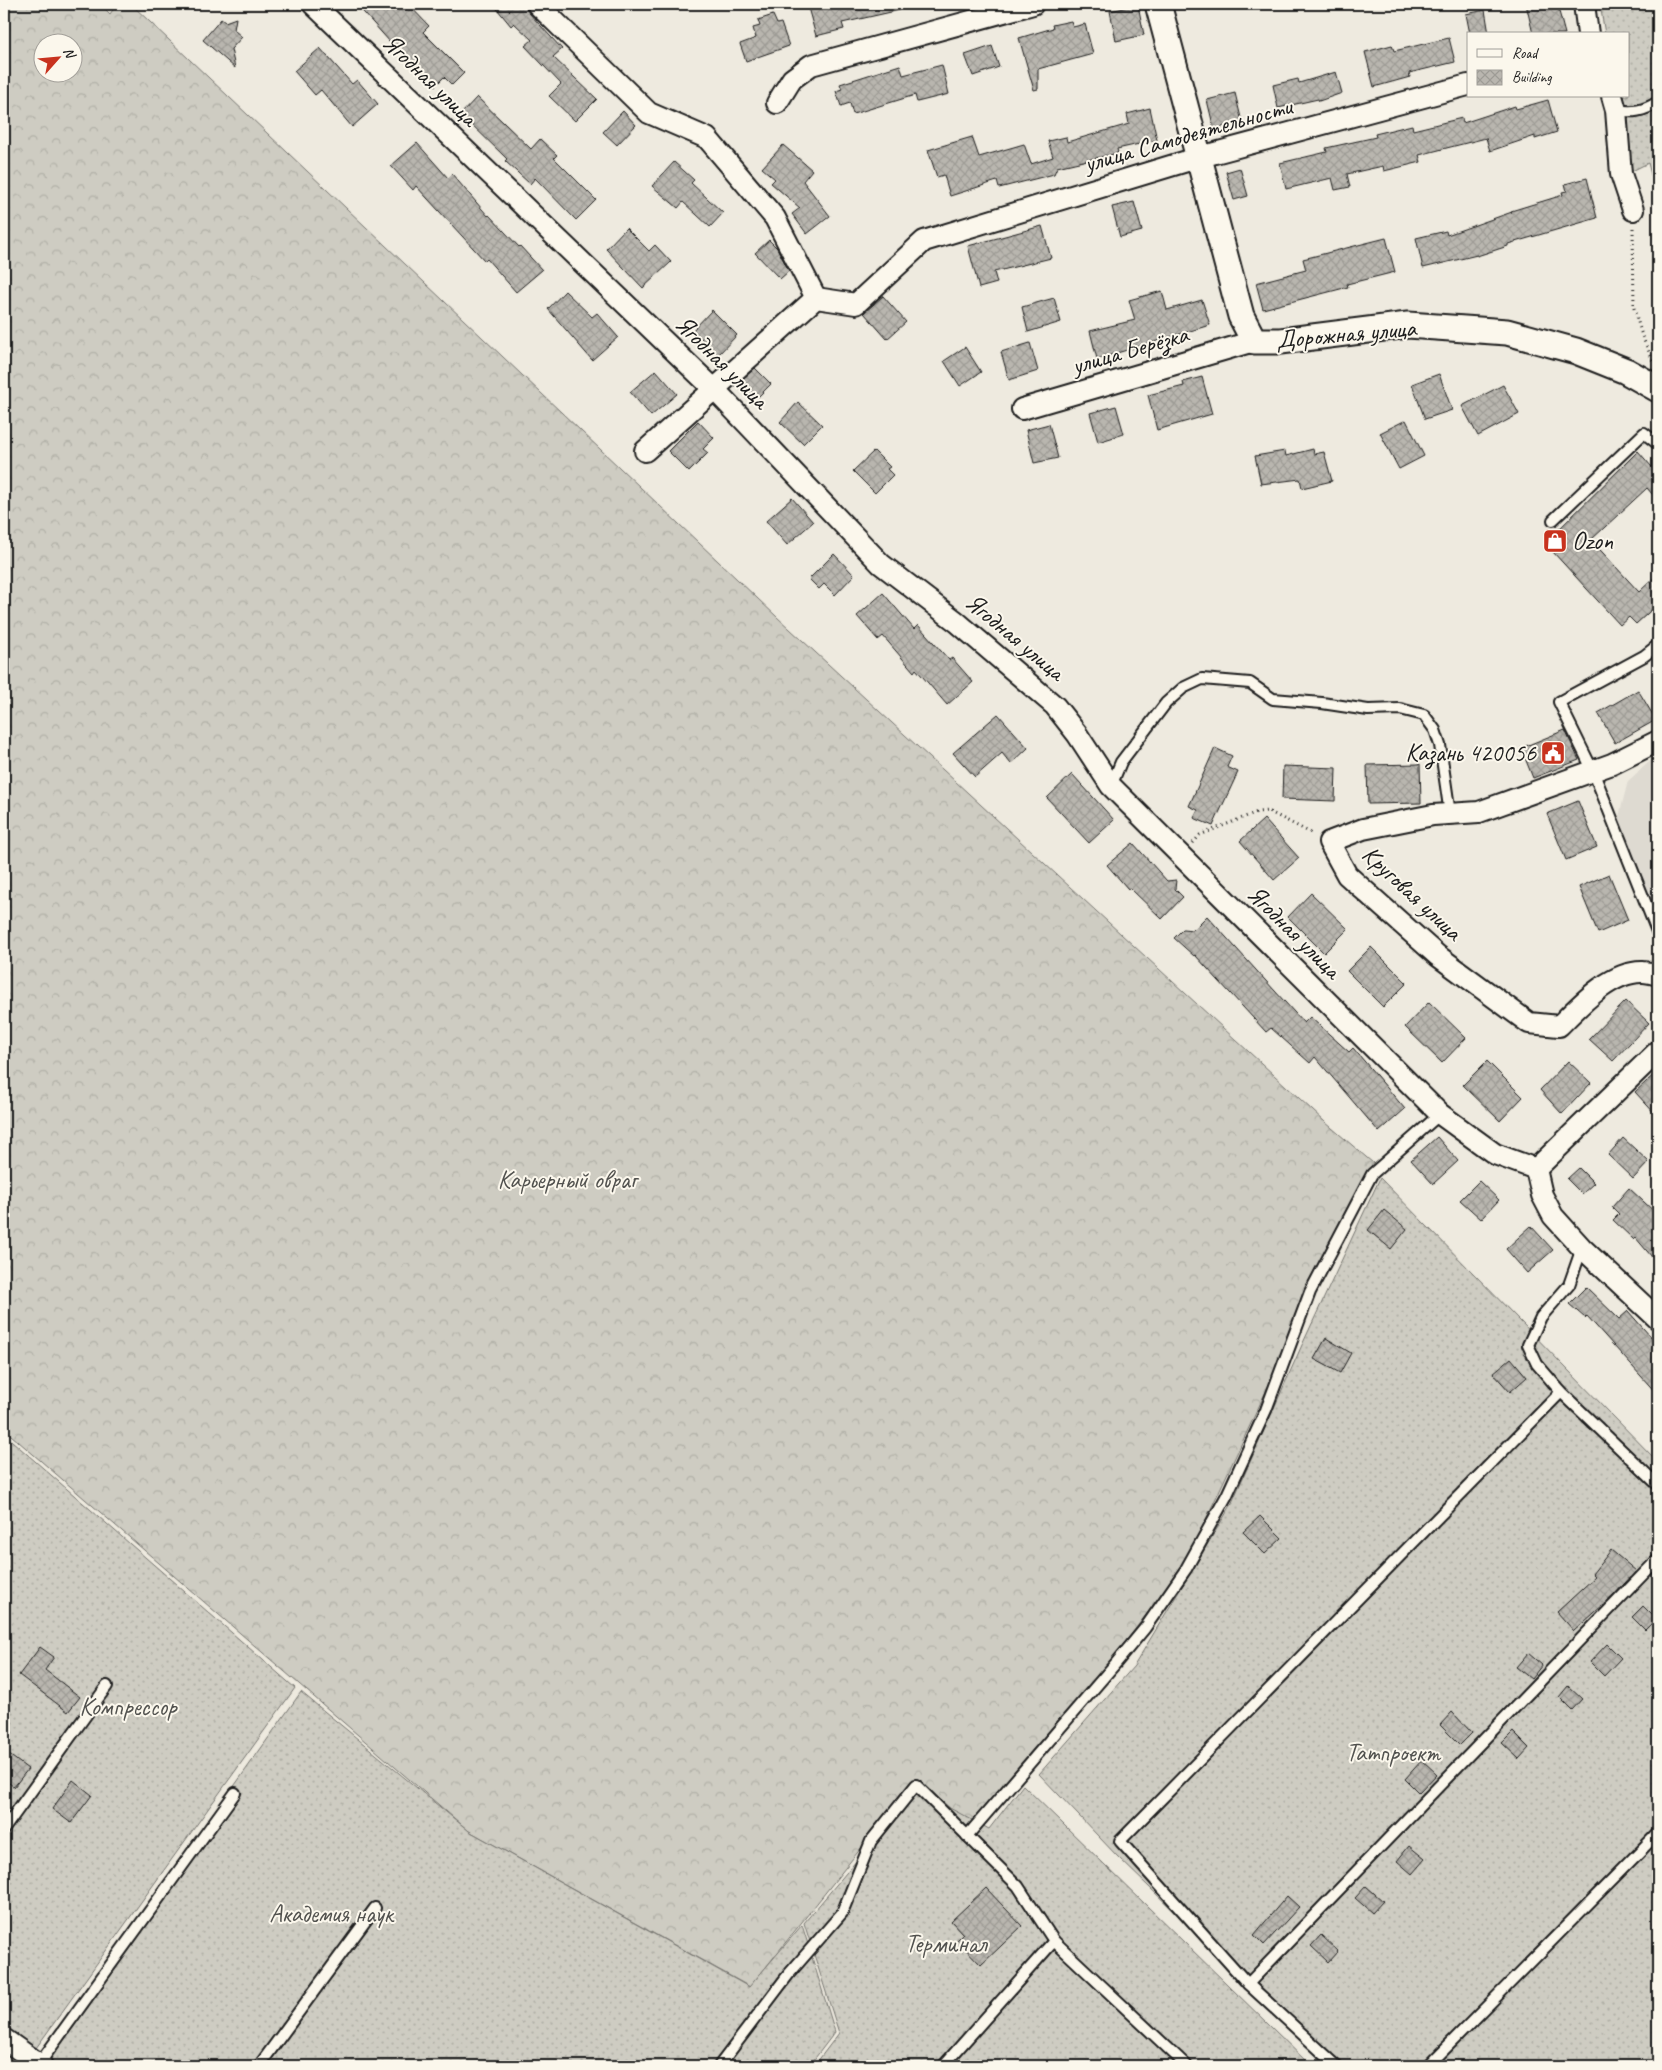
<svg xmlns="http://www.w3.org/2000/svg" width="1662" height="2070" font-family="Caveat,sans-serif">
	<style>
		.built { fill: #dedad1 }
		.forest { fill: url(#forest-crowns); stroke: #75746f; fill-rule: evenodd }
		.garden { fill: url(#garden-dots); stroke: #75746f }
		.building { fill: url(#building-cross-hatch); stroke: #1c1c1c }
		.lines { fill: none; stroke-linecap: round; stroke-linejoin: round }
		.service-casing { stroke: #1c1c1c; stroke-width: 14 }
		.minor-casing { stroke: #1c1c1c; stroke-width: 24 }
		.tertiary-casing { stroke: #1c1c1c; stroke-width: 29 }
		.path { stroke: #1c1c1c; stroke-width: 3; stroke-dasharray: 1 4; stroke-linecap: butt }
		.service { stroke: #fbf7ec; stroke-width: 10 }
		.minor { stroke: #fbf7ec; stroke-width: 20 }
		.tertiary { stroke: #fbf7ec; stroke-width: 25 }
		.labels { text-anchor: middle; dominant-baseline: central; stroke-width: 4; stroke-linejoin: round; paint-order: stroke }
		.street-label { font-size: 25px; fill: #1c1c1c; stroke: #fbf7ec }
		.poi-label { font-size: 25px; fill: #1c1c1c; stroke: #fbf7ec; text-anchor: start }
		.park-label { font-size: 25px; fill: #51514e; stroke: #fbf7ec }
	</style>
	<defs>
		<pattern id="forest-crowns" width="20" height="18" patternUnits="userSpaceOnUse" patternTransform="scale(1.25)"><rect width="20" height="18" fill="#ceccc2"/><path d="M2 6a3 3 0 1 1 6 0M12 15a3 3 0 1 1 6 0" fill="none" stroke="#b0afa6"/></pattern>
		<pattern id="garden-dots" width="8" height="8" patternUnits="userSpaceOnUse" patternTransform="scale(1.25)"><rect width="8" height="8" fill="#ceccc2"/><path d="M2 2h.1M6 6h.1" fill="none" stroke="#b0afa6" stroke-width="1.8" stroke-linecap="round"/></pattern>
		<pattern id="building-cross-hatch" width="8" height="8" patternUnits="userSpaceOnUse" patternTransform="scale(1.25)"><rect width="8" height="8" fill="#b9b6af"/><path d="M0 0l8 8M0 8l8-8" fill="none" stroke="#9e9c96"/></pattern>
	</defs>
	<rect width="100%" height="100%" fill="#eeeadf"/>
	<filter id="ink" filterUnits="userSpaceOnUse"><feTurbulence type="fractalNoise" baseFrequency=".02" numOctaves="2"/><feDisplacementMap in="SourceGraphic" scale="10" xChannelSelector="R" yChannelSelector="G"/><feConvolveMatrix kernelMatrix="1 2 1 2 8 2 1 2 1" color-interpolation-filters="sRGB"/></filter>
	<g filter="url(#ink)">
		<polygon class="built" points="1658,754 1658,916 1618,820 1628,781"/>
		<path class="forest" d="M4,4H100L110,14L117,4H131L777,617L1325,1122L1373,1163L1185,1564L978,1834L917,1778L750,1987L469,1831L4,1429ZM42,42H72V72H42Z"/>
		<g class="garden">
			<polygon points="1600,4 1658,4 1658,202 1648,163 1632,171 1624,96 1628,96 1628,34 1605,34"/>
			<polygon points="1380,1178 1658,1462 1658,2066 1334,2066 1118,1857 1039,1774 1134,1666 1230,1507 1302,1345"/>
			<polygon points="4,1434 295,1688 31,2055 4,2035"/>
			<polygon points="301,1692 469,1831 749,1987 802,1925 835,2032 809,2066 46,2066 39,2061"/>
			<polygon points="1023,1785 1311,2066 814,2066 839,2033 804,1923 916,1790 989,1829"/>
		</g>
		<g class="building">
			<polygon points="356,4 408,4 429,26 423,32 464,73 452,85 444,77 435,86 401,51 399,52"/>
			<polygon points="493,4 525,4 529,13 562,49 553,57 597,99 575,121 549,96 561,84 525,46 532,40 514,23 511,26"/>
			<polygon points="807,4 899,4 900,10 842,23 844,29 816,36"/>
			<polygon points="1526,4 1557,4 1565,34 1533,34"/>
			<polygon points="1138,5 1144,35 1116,41 1110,11"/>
			<polygon points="1485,10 1489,34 1470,34 1466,14"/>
			<polygon points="773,15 777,24 781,23 789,46 746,61 740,44 756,38 753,28 760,26 758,20"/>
			<polygon points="236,18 234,30 242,37 231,49 235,68 203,40 221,19 225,22"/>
			<polygon points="1071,21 1073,27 1085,24 1093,54 1038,69 1038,89 1034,90 1019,38 1053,28 1052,25"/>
			<polygon points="1449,38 1455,62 1409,73 1410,77 1374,87 1365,52 1392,45 1394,51"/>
			<polygon points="992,46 999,67 973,76 965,55"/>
			<polygon points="320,48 352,84 357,80 378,104 352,127 321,90 315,95 294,71"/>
			<polygon points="900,65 903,75 942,65 949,94 917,102 915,95 853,114 850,103 841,106 836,91 842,89 840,84"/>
			<polygon points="1336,72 1342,93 1319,101 1318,99 1278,108 1273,85 1298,79 1299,83"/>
			<polygon points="1235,93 1242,122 1214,129 1207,100"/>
			<polygon points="477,97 531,149 540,139 557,155 554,158 596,200 576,220 535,178 530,184 505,161 507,159 461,114"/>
			<polygon points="1548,100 1557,132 1535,139 1535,136 1490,151 1486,138 1419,155 1421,162 1384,171 1383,166 1347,174 1350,187 1335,190 1332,178 1286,189 1280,163 1327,152 1326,148 1376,137 1375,134 1412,125 1413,130 1462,118 1463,123 1515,106 1516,109"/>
			<polygon points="1150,108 1157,140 1117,149 1118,153 1057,167 1054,174 999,188 997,181 950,196 944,175 937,177 928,150 972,137 979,157 1024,144 1031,164 1053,157 1048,141 1066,137 1067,142 1129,124 1127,114"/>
			<polygon points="623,111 636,125 617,145 603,132"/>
			<polygon points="417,143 448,178 452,174 488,216 489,215 519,247 520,246 542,270 516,292 487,259 485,261 416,186 413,190 391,166"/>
			<polygon points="783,145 812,170 803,181 830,216 807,234 792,214 800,208 771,183 775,179 762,168"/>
			<polygon points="674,162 694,180 691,183 723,213 710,227 683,202 678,208 652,186"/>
			<polygon points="1240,168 1248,196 1234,200 1226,172"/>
			<polygon points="1587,178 1597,218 1508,244 1508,246 1477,256 1477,255 1423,268 1416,238 1446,231 1447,235 1512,212 1511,211 1563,195 1562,192 1567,191 1565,184"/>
			<polygon points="1134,202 1142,231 1120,237 1112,207"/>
			<polygon points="1042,226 1051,258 994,272 997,283 979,288 968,246"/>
			<polygon points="626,228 649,251 655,245 671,262 643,288 606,249"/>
			<polygon points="1386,238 1395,272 1347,284 1348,287 1263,309 1256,283 1306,270 1303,259"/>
			<polygon points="769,240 777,248 789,271 780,279 755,253"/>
			<polygon points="565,291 592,317 597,313 618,337 592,360 548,309"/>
			<polygon points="1162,291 1167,310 1202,300 1210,325 1097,359 1090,331 1135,320 1129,300"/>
			<polygon points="883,296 906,322 887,339 864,313"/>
			<polygon points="1054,298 1061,322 1028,332 1022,307"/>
			<polygon points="712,310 737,335 718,355 693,330"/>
			<polygon points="1030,343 1038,371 1009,380 1001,352"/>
			<polygon points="965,347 981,372 960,386 944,361"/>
			<polygon points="755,368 771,384 754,401 736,385"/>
			<polygon points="656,370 677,394 651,416 630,392"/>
			<polygon points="1439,374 1452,410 1425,419 1412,384"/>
			<polygon points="1202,377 1212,414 1157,430 1148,395 1184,386 1183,382"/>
			<polygon points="1503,385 1519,414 1478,436 1462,406"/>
			<polygon points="798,402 822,425 803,444 780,422"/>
			<polygon points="1116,406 1124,434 1098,442 1090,413"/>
			<polygon points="1406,420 1424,456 1399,469 1380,433"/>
			<polygon points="698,421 714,438 703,449 708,453 689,472 668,451"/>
			<polygon points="1049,424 1058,458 1034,463 1026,430"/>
			<polygon points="1313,449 1314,454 1324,452 1332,481 1302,488 1300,479 1261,484 1255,456 1285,451 1286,456"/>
			<polygon points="874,451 890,467 887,469 893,475 875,493 853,471"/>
			<polygon points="1638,451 1658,474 1658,501 1647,488 1591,540 1639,592 1658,574 1658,604 1636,624 1629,617 1620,625 1552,551 1555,549 1546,542"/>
			<polygon points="792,498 813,522 787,545 766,521"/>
			<polygon points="834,554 854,575 835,595 824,584 819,589 809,579"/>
			<polygon points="883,593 914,629 918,625 949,660 952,658 973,682 947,705 916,669 914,672 883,636 878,640 857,616"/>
			<polygon points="1638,690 1656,720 1615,743 1598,713"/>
			<polygon points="998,714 1028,748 1011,764 1002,753 975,777 953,753"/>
			<polygon points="1565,730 1579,760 1533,778 1521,748"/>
			<polygon points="1215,748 1232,756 1227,767 1238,772 1213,826 1194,818 1198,810 1189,806"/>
			<polygon points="1420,764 1421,803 1368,804 1367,765"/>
			<polygon points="1283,766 1336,768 1335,801 1282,799"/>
			<polygon points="1072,774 1114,820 1089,843 1047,798"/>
			<polygon points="1578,801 1597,847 1566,860 1547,814"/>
			<polygon points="1264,819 1299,858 1274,880 1240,841"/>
			<polygon points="1133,843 1167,881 1176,880 1175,889 1183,897 1162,919 1130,888 1128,889 1107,865"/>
			<polygon points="1609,874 1628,920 1598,933 1579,887"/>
			<polygon points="1311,893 1348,929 1324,953 1288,917"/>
			<polygon points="1207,916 1304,1023 1310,1017 1349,1052 1353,1048 1405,1109 1379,1132 1315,1057 1310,1063 1271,1028 1266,1032 1195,955 1194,956 1174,938 1183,929 1193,930"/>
			<polygon points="1371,947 1407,983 1383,1007 1347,971"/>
			<polygon points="1626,1001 1649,1023 1613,1061 1589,1039"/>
			<polygon points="1429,1002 1466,1038 1442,1063 1405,1027"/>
			<polygon points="1487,1061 1523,1097 1500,1121 1463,1085"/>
			<polygon points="1568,1061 1591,1083 1562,1114 1540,1090"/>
			<polygon points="1658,1071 1658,1117 1635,1092"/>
			<polygon points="1437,1137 1458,1161 1433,1184 1411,1160"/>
			<polygon points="1623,1138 1649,1162 1633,1179 1608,1155"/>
			<polygon points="1579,1168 1594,1183 1582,1194 1567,1179"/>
			<polygon points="1479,1181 1499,1200 1481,1219 1460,1200"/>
			<polygon points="1629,1188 1658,1215 1658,1264 1635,1237 1633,1239 1613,1220 1619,1214 1612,1207"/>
			<polygon points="1384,1210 1407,1229 1391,1249 1368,1230"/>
			<polygon points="1531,1226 1553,1250 1527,1273 1506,1249"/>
			<polygon points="1586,1287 1619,1319 1628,1311 1658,1345 1658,1395 1587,1316 1585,1318 1569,1304"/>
			<polygon points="1326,1338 1351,1353 1340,1373 1314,1359"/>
			<polygon points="1511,1358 1527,1377 1510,1392 1493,1373"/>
			<polygon points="1260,1516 1282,1538 1265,1554 1243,1532"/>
			<polygon points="1611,1550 1636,1571 1613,1596 1574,1631 1557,1612 1595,1577 1592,1574"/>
			<polygon points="1643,1606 1656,1619 1645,1630 1632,1617"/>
			<polygon points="1607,1644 1621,1658 1604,1676 1590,1662"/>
			<polygon points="40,1647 54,1657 45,1670 80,1697 68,1712 19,1675"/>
			<polygon points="1528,1653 1542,1665 1531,1679 1516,1667"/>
			<polygon points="1568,1686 1582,1699 1572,1710 1559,1697"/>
			<polygon points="1452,1712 1472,1733 1460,1745 1440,1725"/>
			<polygon points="1513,1732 1529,1748 1519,1759 1502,1743"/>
			<polygon points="4,1751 28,1769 14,1787 4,1779"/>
			<polygon points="1422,1760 1437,1774 1419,1793 1405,1779"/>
			<polygon points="73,1780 92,1795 71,1823 52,1809"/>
			<polygon points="1409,1846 1425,1859 1412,1874 1397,1861"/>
			<polygon points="1366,1886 1383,1901 1372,1913 1355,1898"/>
			<polygon points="986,1888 1022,1926 981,1965 957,1940 963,1934 951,1921"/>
			<polygon points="1287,1896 1299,1907 1264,1945 1254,1935"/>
			<polygon points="1321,1935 1338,1951 1328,1962 1311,1946"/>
		</g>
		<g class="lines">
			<defs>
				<g id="service">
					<path d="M1616,110C1633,113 1644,111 1658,102"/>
					<polyline points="1553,520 1644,433 1658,444"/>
					<polyline points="1658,645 1644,656 1559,702 1593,771 1658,934"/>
					<polyline points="1111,786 1121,762 1166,703 1183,688 1202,679 1250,683 1273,699 1322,703 1368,710 1400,709 1424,715 1435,730 1440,745 1450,814"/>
					<polyline points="1582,1248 1569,1285 1541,1317 1528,1345 1537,1364 1561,1392 1658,1485"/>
					<polyline points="4,1829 107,1686"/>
					<polyline points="967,1836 1116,1663 1145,1628 1186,1569 1227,1495 1266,1410 1310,1292 1372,1174 1440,1114"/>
					<polyline points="1248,1984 1658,1559"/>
					<polyline points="39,2064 235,1793"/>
					<polyline points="259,2066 375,1908"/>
					<polyline points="719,2066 788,1975 842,1913 871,1841 916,1785 1018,1886 1054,1941 1187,2066"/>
					<polyline points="943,2066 1054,1941"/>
					<polyline points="1337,2066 1248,1984 1120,1841 1561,1392"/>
					<polyline points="1428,2066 1658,1833"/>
				</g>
				<g id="minor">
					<polyline points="313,4 715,390 881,564 957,622 1055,706 1077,734 1111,786 1440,1114 1495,1154 1536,1169 1542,1195 1553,1216 1582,1248 1658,1319"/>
					<polyline points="537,4 649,113 707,138 775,218 816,298"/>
					<polyline points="1584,4 1588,34"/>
					<polyline points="1612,96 1616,110 1621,174 1633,210"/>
					<polyline points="777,103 792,79 811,65 1033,4"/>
					<polyline points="1022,409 1254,341"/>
					<polyline points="645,451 816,298 856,304 924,241 1200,157 1468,85"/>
					<path d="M1658,741L1612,764L1479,812L1433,815L1363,829L1329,842L1347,875L1438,956L1529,1023L1559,1026C1580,1005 1611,971 1643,972C1648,972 1654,974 1658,975"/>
					<polyline points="1536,1169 1658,1051"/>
					<polyline points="4,2039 42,2066"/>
				</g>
				<polyline id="tertiary" points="1158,4 1241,316 1254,341 1281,341 1408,325 1507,332 1576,351 1626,371 1658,389"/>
			</defs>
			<use href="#service" class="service-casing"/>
			<use href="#minor" class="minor-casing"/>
			<use href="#tertiary" class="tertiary-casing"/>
			<g class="path">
				<polyline points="1633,228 1634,308 1642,336 1654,363"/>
				<polyline points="1193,843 1200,835 1257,812 1268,811 1313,834"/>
			</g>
			<use href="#service" class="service"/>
			<use href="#minor" class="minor"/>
			<use href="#tertiary" class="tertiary"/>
		</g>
	</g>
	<defs>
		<symbol id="shop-square" viewBox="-11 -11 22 22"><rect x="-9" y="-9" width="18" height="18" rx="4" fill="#c8321e" stroke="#fbf7ec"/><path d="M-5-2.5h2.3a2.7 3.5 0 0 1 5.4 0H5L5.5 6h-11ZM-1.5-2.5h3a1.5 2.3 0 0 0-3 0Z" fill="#fff"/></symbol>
		<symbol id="civic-square" viewBox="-11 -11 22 22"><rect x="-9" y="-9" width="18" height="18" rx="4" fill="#c8321e" stroke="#fbf7ec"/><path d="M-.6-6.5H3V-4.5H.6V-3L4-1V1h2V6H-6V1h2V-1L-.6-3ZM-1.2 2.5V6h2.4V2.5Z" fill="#fff"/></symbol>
	</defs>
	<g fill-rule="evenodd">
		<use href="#shop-square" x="1541" y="527" width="28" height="28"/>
		<use href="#civic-square" x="1539" y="739" width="28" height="28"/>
	</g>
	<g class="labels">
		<g class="street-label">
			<text transform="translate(430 80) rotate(44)">Ягодная улица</text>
			<text transform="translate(1188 135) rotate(-16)">улица Самодеятельности</text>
			<text transform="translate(1346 334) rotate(-5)">Дорожная улица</text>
			<text transform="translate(1130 350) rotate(-16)">улица Берёзка</text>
			<text transform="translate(722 362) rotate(45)">Ягодная улица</text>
			<text transform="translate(1015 637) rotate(40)">Ягодная улица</text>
			<text transform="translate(1412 893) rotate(43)">Круговая улица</text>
			<text transform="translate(1294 932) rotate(45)">Ягодная улица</text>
		</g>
		<g class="poi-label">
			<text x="1572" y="541">Ozon</text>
			<text x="1536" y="753" text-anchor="end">Казань 420056</text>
		</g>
		<g class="park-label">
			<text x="567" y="1180">Карьерный овраг</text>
			<text x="128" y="1707">Компрессор</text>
			<text x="1393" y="1753">Татпроект</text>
			<text x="331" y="1914">Академия наук</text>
			<text x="946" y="1944">Терминал</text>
		</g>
	</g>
	<rect width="1662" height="2070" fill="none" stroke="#fbf7ec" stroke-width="20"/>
	<rect x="10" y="10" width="1642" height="2050" fill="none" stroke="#1c1c1c" stroke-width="2" filter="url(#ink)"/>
	<rect x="1467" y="32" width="162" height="65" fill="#fbf7ec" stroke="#a29f99"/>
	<rect x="1477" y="49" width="25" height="8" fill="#fbf7ec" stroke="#a29f99"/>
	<text x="1512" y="58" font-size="15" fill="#1c1c1c">Road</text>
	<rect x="1477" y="70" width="25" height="15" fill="url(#building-cross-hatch)" stroke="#a29f99"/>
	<text x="1512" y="82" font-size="15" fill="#1c1c1c">Building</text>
	<g transform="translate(58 58) rotate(63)"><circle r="24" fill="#fbf7ec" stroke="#a29f99"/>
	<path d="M0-4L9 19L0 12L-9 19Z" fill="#c8321e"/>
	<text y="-8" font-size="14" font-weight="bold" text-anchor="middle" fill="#1c1c1c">N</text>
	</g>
</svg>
